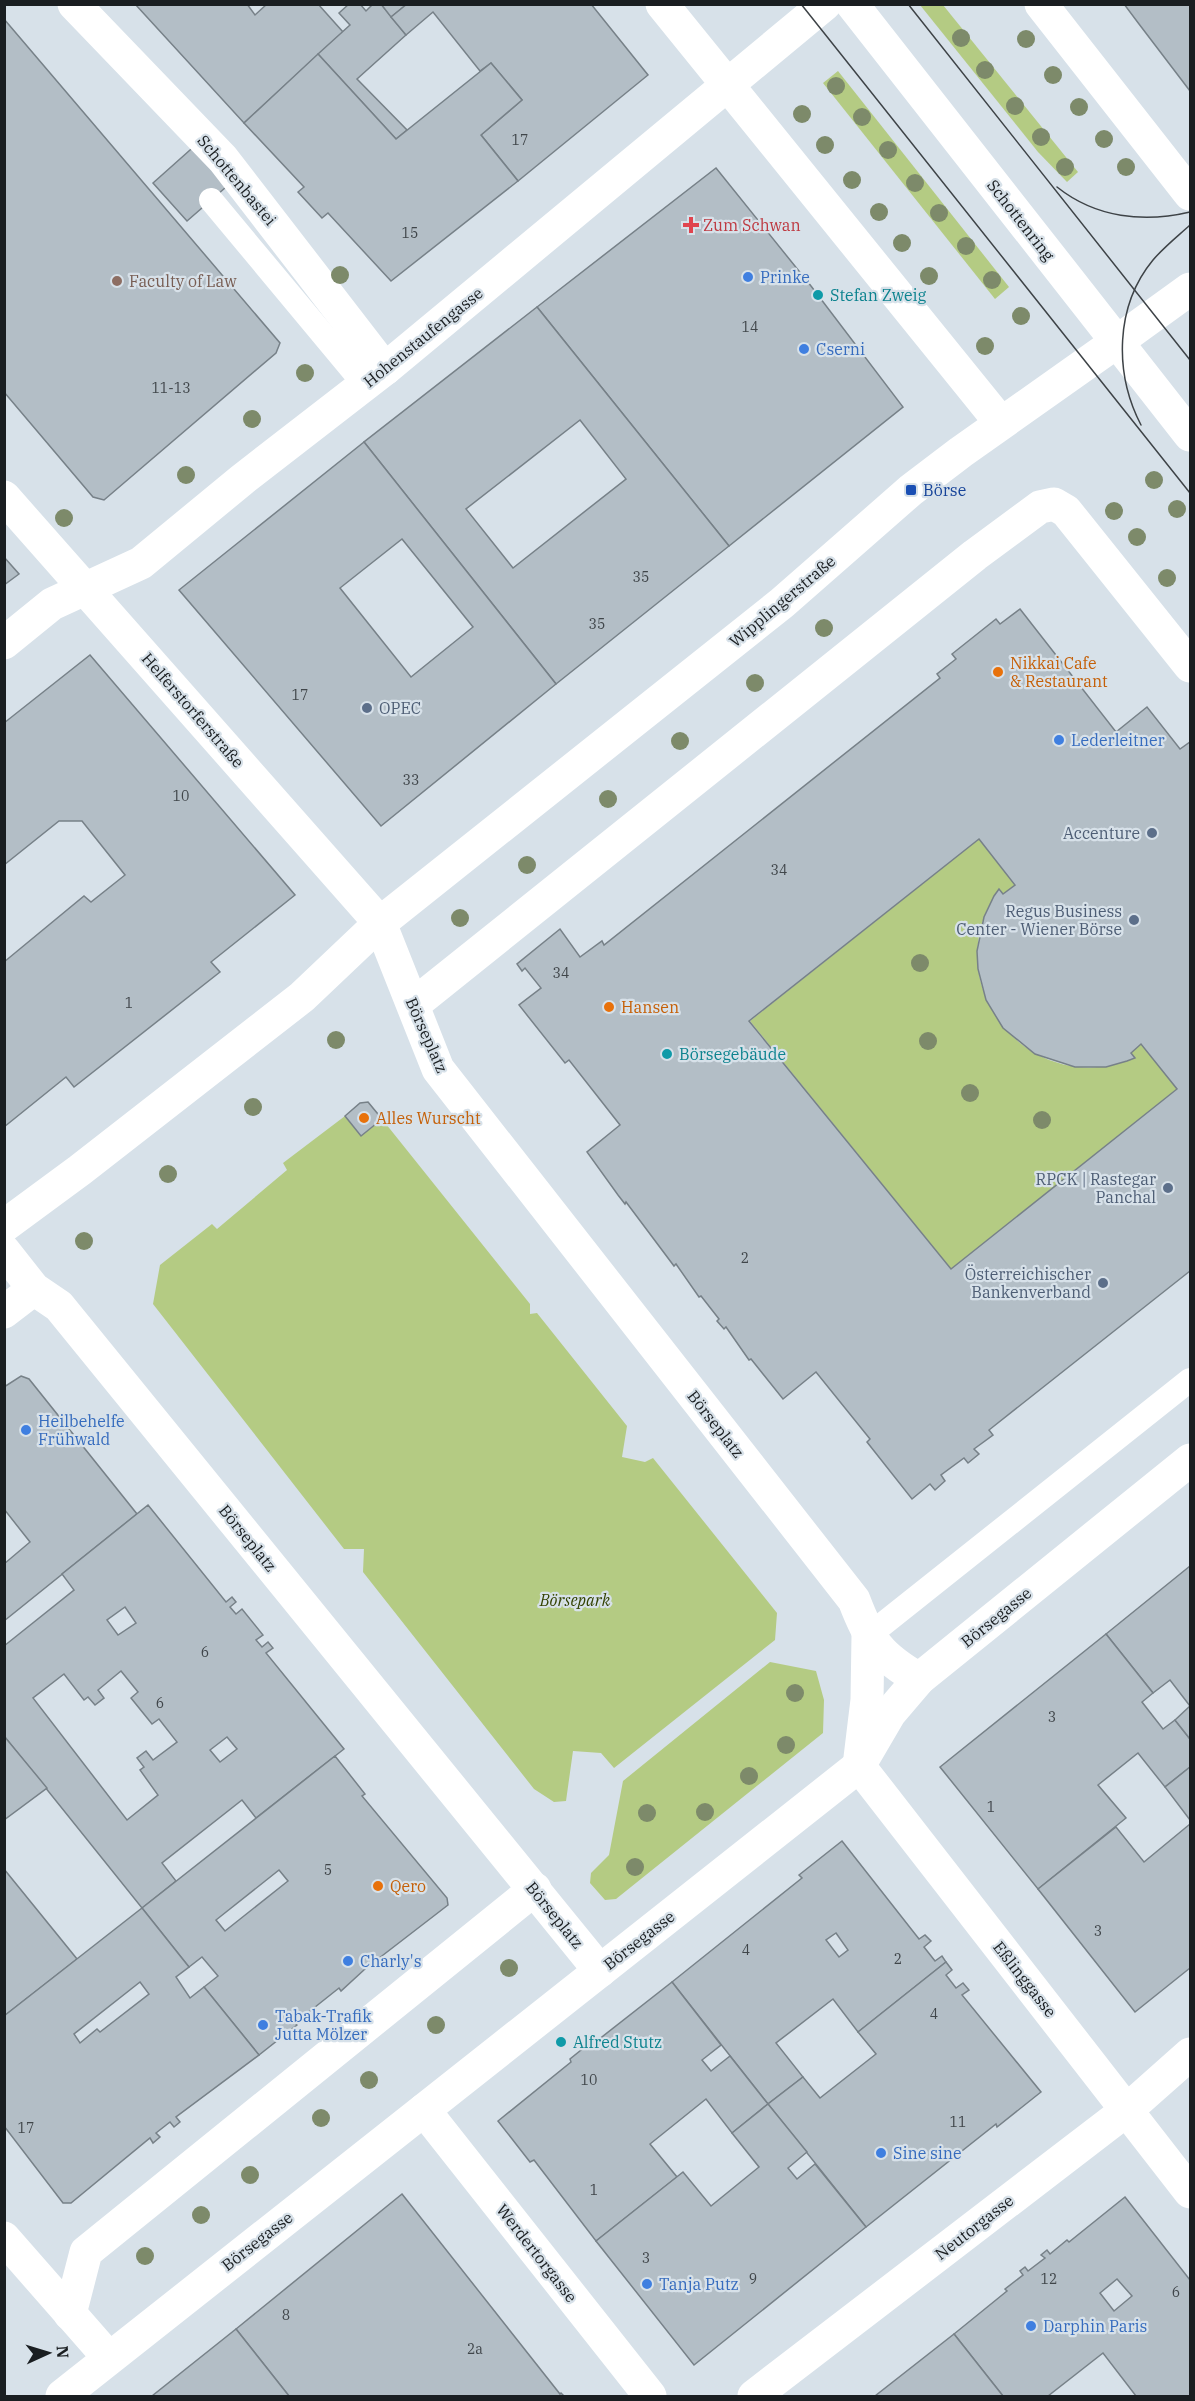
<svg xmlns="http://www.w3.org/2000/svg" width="1195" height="2401" font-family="'IBM Plex Serif',serif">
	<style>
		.green { fill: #b4cb83 }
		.building { fill: #b3bec6; stroke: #778188; stroke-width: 1.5; fill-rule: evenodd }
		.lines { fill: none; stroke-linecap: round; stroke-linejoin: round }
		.service { stroke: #fff; stroke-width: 24 }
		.pedestrian { stroke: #fff; stroke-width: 33 }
		.minor { stroke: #fff; stroke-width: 33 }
		.tertiary { stroke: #fff; stroke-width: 33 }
		.secondary { stroke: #fff; stroke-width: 33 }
		.tram { stroke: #3e4347; stroke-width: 1.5 }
		.tree { fill: #7d8a6a }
		.health-dot { fill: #e0444e; stroke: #d7e1e9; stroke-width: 2 }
		.shop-dot { fill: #3f7fe0; stroke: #d7e1e9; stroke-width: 2 }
		.education-dot { fill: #8d6e63; stroke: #d7e1e9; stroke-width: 2 }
		.culture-dot { fill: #0f9aa8; stroke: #d7e1e9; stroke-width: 2 }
		.transit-dot { fill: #1a4fb4; stroke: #d7e1e9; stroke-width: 2 }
		.food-dot { fill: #e8710a; stroke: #d7e1e9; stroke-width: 2 }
		.service-dot { fill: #5c6f8a; stroke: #d7e1e9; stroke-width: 2 }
		.labels { text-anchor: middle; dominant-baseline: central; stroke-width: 4.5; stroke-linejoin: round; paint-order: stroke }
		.number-label { font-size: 14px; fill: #40464a }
		.street-label { font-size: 16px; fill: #1a1e21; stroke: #d7e1e9 }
		.health-label { font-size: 16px; fill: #be3a42; stroke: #d7e1e9; text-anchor: start }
		.shop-label { font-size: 16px; fill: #366cbe; stroke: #d7e1e9; text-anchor: start }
		.education-label { font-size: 16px; fill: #785e54; stroke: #d7e1e9; text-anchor: start }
		.culture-label { font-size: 16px; fill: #0d838f; stroke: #d7e1e9; text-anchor: start }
		.transit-label { font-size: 16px; fill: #164399; stroke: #d7e1e9; text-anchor: start }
		.food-label { font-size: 16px; fill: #c56008; stroke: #d7e1e9; text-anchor: start }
		.service-label { font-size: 16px; fill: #4e5e75; stroke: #d7e1e9; text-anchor: end }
		.park-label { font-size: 16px; font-style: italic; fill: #334202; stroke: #d7e1e9 }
	</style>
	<rect width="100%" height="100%" fill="#d7e1e9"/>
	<g class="green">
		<polygon points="920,5 943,5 1078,172 1067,182 1038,152"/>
		<polygon points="838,71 1009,287 995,299 823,83"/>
		<path d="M979,839L1015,885L1003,894L999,889C933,983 1029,1102 1134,1058L1131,1053L1141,1044L1177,1089L951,1269L750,1021Z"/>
		<polygon points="345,1116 361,1136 382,1119 530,1304 530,1314 537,1313 627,1426 622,1457 645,1462 653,1458 777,1613 775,1640 614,1768 601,1753 573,1751 566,1801 554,1802 534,1789 363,1572 364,1549 344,1549 153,1304 160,1265 212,1224 217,1229 287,1170 283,1163"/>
		<polygon points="770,1662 816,1671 824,1700 823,1733 616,1899 605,1900 590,1883 591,1873 609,1855 623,1781"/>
	</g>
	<g class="building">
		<polygon points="135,4 247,4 255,15 267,4 318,4 343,32 244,123"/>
		<polygon points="349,4 360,4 366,11 373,4 381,4 406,35 357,79 407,130 396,139 318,54 350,25 339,13"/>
		<polygon points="381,4 407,4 391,17"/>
		<polygon points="407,4 591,4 648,75 518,181 481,135 522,100 491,63 480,71 433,12 406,35 391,17"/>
		<polygon points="1124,4 1190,4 1190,91 1139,24"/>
		<polygon points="4,19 280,343 276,353 104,500 93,497 4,392"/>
		<polygon points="318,54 396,139 491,63 522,100 481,135 518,181 391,281 328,213 322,218 298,192 304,187 244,123"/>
		<polygon points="199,142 233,181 187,221 153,183"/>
		<polygon points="716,168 811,286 903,407 729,546 537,307"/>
		<path d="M537,307L729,546L556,684L364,442ZM580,420L626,479L513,568L466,509Z"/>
		<path d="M364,442L556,684L381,826L179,590ZM402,539L473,627L411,677L340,588Z"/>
		<polygon points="4,557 19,574 4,585"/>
		<path d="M1020,609L1116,732L1147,707L1180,749L1190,742V1271L989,1430L993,1435L974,1449L979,1454L968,1463L964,1458L941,1475L945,1481L935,1490L930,1484L912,1499L867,1442L870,1439L816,1372L783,1399L751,1359L749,1360L726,1327L724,1329L717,1321L719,1319L701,1296L699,1297L676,1264L674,1266L626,1202L625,1204L618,1195L587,1152L620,1125L569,1060L565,1063L519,1005L541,988L525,968L522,971L517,964L560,929L580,957L602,941L604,945L940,678L937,674L956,659L952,654L996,619L1000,624ZM979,839L1015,885L1003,894L999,889L994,896L984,917L977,951L978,969L986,1000L1003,1028L1035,1054L1075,1067H1106L1127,1061L1135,1058L1131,1053L1141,1044L1177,1089L951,1269L749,1021Z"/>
		<polygon points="90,655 295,895 211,962 220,972 74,1087 66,1077 4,1127 4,962 84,896 91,902 125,875 82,821 59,821 4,865 4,723"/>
		<polygon points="368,1102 382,1119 361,1136 345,1116 360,1103"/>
		<polygon points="21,1376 29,1379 137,1514 4,1621 4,1564 30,1542 4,1509 4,1387"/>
		<path d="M148,1505L226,1602L232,1597L236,1602L230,1607L236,1614L242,1609L263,1635L256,1640L262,1647L268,1642L273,1648L266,1653L344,1749L256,1818L242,1800L162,1863L176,1881L142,1908L4,1736V1646L74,1590L62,1574ZM125,1607L136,1623L118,1635L107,1620ZM121,1671L138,1692L131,1698L152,1724L159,1719L177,1742L153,1760L146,1751L137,1758L144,1767L140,1770L158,1795L127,1820L33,1698L64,1674L84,1700L88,1697L95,1705L104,1698L98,1690ZM227,1737L237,1749L220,1762L210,1750Z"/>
		<polygon points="1190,1566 1190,1706 1170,1680 1153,1693 1106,1634"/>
		<polygon points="1106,1634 1153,1693 1142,1702 1163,1729 1175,1720 1190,1739 1190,1767 1165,1787 1138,1753 1098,1785 1126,1818 1038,1889 940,1767"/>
		<polygon points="1190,1706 1190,1739 1175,1720"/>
		<polygon points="4,1736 47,1788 4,1820"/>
		<path d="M335,1756L365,1794L362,1796L447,1898L448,1905L365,1969L341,1991L339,1988L295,2023L297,2025L259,2055L204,1987L218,1976L202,1957L189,1967L142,1908ZM279,1870L288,1881L225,1931L216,1920Z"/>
		<polygon points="1190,1767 1190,1820 1165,1787"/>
		<polygon points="1190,1824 1190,1968 1135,2012 1038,1889 1116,1827 1144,1862"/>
		<path d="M842,1841L919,1939L925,1935L931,1941L924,1947L935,1961L942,1956L946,1962L858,2032L833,1999L776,2043L803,2077L768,2104L672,1982L802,1878L799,1875ZM836,1933L848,1950L839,1957L826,1940Z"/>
		<polygon points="4,1869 77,1959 4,2016"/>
		<path d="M142,1908L189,1967L176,1977L190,1998L204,1987L259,2055L176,2117L180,2122L174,2127L170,2122L156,2133L160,2137L153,2143L150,2138L71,2203H63L4,2126V2016ZM140,1982L149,1994L100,2032L97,2029L80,2043L74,2034Z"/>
		<polygon points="946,1962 952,1970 946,1975 956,1988 963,1983 969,1990 962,1995 1041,2092 997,2127 996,2124 866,2227 768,2104 803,2077 820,2098 876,2054 858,2032"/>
		<polygon points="672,1982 721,2045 702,2060 711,2071 730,2056 768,2104 732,2133 706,2099 650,2144 677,2177 596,2241 534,2160 530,2162 498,2121 571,2062 570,2059 596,2038 598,2040"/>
		<polygon points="768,2104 807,2152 788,2168 797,2179 815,2164 866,2227 694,2365 596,2241 683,2172 711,2206 759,2167 732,2133"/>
		<polygon points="402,2194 560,2394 561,2393 564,2396 289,2396 236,2329"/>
		<path d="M1125,2197L1190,2280V2396H1136L1103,2353L1048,2396H1003L954,2334L1007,2291L1005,2289L1023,2275L1020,2271L1025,2267L1028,2271L1045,2258L1041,2255L1047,2250L1050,2254L1067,2240L1069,2242ZM1117,2279L1132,2296L1114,2311L1100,2293Z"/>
		<polygon points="236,2329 289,2396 152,2396"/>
		<polygon points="954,2334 1003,2396 875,2396"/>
	</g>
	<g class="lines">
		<g class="service">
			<polyline points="211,200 365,385"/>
			<polyline points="868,1636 1190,1380"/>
		</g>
		<polyline class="pedestrian" points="74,4 223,159 385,369"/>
		<g class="minor">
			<polyline points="662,4 1001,423"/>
			<polyline points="1041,4 1190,194"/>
			<path d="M4,497L380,923L438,1069L854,1600C870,1642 879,1656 919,1679"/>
			<polyline points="4,643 52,604 141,563 243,479 385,369 825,4"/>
			<polyline points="413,1005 975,555 1040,507 1054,504 1066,511 1190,666"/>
			<polyline points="4,1226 80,1170 302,997 380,923 782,603 911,490 961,452 1118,341"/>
			<polyline points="4,1251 34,1289 59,1306 600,1971"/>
			<polyline points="4,1312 34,1289"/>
			<polyline points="868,1636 867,1700 859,1766 1190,2192"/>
			<polyline points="424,2110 650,2396"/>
			<polyline points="4,2238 109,2358"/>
			<polyline points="70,2314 86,2252 535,1889"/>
			<polyline points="62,2396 859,1766 890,1713 919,1679 1190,1460"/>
			<polyline points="754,2396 1127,2110 1190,2054"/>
		</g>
		<polyline class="tertiary" points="1118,341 1190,289"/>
		<polyline class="secondary" points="852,4 1190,435"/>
		<g class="tram">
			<polyline points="801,4 1190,493"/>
			<polyline points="908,4 1190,360"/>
			<path d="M1057,187C1096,218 1144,223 1190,212"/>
			<path d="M1141,425C1114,373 1115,306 1153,260C1164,247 1178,236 1190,225"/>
		</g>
	</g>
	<g class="tree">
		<circle cx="961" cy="38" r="9"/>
		<circle cx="1026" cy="39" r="9"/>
		<circle cx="985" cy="70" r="9"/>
		<circle cx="1053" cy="75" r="9"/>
		<circle cx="836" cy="86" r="9"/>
		<circle cx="1015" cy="106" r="9"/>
		<circle cx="1079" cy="107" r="9"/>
		<circle cx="802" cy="114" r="9"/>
		<circle cx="862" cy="117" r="9"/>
		<circle cx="1041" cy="137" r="9"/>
		<circle cx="1104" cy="139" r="9"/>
		<circle cx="825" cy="145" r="9"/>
		<circle cx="888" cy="150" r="9"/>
		<circle cx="1065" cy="167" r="9"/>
		<circle cx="1126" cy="167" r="9"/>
		<circle cx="852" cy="180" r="9"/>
		<circle cx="915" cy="183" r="9"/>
		<circle cx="879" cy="212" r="9"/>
		<circle cx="939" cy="213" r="9"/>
		<circle cx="902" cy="243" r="9"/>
		<circle cx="966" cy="246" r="9"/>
		<circle cx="340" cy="275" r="9"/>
		<circle cx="929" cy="276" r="9"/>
		<circle cx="992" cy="280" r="9"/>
		<circle cx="1021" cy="316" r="9"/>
		<circle cx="985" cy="346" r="9"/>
		<circle cx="305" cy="373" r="9"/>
		<circle cx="252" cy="419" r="9"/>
		<circle cx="186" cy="475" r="9"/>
		<circle cx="1154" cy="480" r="9"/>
		<circle cx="1177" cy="509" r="9"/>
		<circle cx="1114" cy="511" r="9"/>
		<circle cx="64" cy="518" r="9"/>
		<circle cx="1137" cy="537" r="9"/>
		<circle cx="1167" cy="578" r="9"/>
		<circle cx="824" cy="628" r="9"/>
		<circle cx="755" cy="683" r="9"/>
		<circle cx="680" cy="741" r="9"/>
		<circle cx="608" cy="799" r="9"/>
		<circle cx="527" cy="865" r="9"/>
		<circle cx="460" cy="918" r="9"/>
		<circle cx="920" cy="963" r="9"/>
		<circle cx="336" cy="1040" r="9"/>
		<circle cx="928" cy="1041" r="9"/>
		<circle cx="970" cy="1093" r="9"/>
		<circle cx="253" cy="1107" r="9"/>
		<circle cx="1042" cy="1120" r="9"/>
		<circle cx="168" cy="1174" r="9"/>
		<circle cx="84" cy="1241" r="9"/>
		<circle cx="795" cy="1693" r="9"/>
		<circle cx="786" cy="1745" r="9"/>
		<circle cx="749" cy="1776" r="9"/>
		<circle cx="705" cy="1812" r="9"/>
		<circle cx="647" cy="1813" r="9"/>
		<circle cx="635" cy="1867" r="9"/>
		<circle cx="509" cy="1968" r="9"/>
		<circle cx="436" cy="2025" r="9"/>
		<circle cx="369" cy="2080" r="9"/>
		<circle cx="321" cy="2118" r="9"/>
		<circle cx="250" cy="2175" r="9"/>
		<circle cx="201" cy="2215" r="9"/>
		<circle cx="145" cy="2256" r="9"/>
	</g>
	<path class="health-dot" d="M688 216h6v6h6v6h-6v6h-6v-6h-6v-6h6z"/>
	<g class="shop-dot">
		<circle cx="748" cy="277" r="6"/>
		<circle cx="804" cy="349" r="6"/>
		<circle cx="1059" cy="740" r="6"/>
		<circle cx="26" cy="1430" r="6"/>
		<circle cx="348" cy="1961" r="6"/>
		<circle cx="263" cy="2025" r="6"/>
		<circle cx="881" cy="2153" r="6"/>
		<circle cx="647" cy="2284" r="6"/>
		<circle cx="1031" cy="2326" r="6"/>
	</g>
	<circle class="education-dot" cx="117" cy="281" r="6"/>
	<g class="culture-dot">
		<circle cx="818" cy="295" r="6"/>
		<circle cx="667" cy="1054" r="6"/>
		<circle cx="561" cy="2042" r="6"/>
	</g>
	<rect class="transit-dot" x="905" y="484" width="12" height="12" rx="3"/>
	<g class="food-dot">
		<circle cx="998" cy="672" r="6"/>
		<circle cx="609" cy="1007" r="6"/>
		<circle cx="364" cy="1118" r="6"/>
		<circle cx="378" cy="1886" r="6"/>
	</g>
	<g class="service-dot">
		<circle cx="367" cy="708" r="6"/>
		<circle cx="1152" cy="833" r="6"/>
		<circle cx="1134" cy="920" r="6"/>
		<circle cx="1168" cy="1188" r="6"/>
		<circle cx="1103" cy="1283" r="6"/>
	</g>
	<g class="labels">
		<g class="number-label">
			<text x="520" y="140">17</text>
			<text x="410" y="233">15</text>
			<text x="750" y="327">14</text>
			<text x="171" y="388">11-13</text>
			<text x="641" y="577">35</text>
			<text x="597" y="624">35</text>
			<text x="300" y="695">17</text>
			<text x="411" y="780">33</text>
			<text x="181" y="796">10</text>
			<text x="779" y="870">34</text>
			<text x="561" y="973">34</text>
			<text x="129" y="1003">1</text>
			<text x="745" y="1258">2</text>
			<text x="205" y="1652">6</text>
			<text x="160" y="1703">6</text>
			<text x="1052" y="1717">3</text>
			<text x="991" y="1807">1</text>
			<text x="328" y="1870">5</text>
			<text x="1098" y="1931">3</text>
			<text x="746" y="1950">4</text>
			<text x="898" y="1959">2</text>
			<text x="934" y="2014">4</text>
			<text x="589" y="2080">10</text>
			<text x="958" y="2122">11</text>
			<text x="26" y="2128">17</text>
			<text x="594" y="2190">1</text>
			<text x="646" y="2258">3</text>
			<text x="753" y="2279">9</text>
			<text x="1049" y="2279">12</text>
			<text x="1176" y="2292">6</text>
			<text x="286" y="2315">8</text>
			<text x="475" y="2349">2a</text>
		</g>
		<g class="street-label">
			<text transform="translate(237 180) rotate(50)">Schottenbastei</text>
			<text transform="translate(1021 220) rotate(52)">Schottenring</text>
			<text transform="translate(423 337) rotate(-39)">Hohenstaufengasse</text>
			<text transform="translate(782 601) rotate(-40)">Wipplingerstraße</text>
			<text transform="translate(193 710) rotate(49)">Helferstorferstraße</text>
			<text transform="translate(427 1035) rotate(66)">Börseplatz</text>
			<text transform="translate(716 1424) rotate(52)">Börseplatz</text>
			<text transform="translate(248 1538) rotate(51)">Börseplatz</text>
			<text transform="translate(996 1617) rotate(-39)">Börsegasse</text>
			<text transform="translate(555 1915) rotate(51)">Börseplatz</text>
			<text transform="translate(639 1940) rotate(-38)">Börsegasse</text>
			<text transform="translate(1025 1979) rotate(52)">Eßlinggasse</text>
			<text transform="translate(974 2227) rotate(-38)">Neutorgasse</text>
			<text transform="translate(257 2241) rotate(-38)">Börsegasse</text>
			<text transform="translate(537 2253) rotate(52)">Werdertorgasse</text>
		</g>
		<g class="health-label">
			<text x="703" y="225">Zum Schwan</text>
		</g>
		<g class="shop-label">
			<text x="760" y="277">Prinke</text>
			<text x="816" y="349">Cserni</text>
			<text x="1071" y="740">Lederleitner</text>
			<text x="38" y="1421">Heilbehelfe<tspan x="38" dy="18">Frühwald</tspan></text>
			<text x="360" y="1961">Charly's</text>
			<text x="275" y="2016">Tabak-Trafik<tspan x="275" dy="18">Jutta Mölzer</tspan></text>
			<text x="893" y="2153">Sine sine</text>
			<text x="659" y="2284">Tanja Putz</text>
			<text x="1043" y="2326">Darphin Paris</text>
		</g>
		<g class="education-label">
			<text x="129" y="281">Faculty of Law</text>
		</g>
		<g class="culture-label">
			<text x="830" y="295">Stefan Zweig</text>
			<text x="679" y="1054">Börsegebäude</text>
			<text x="573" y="2042">Alfred Stutz</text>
		</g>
		<g class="transit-label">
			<text x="923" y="490">Börse</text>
		</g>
		<g class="food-label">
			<text x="1010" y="663">Nikkai Cafe<tspan x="1010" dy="18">&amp; Restaurant</tspan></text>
			<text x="621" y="1007">Hansen</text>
			<text x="376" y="1118">Alles Wurscht</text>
			<text x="390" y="1886">Qero</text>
		</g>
		<g class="service-label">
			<text x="379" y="708" text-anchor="start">OPEC</text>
			<text x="1140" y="833">Accenture</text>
			<text x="1122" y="911">Regus Business<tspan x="1122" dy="18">Center - Wiener Börse</tspan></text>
			<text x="1156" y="1179">RPCK | Rastegar<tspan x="1156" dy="18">Panchal</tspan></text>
			<text x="1091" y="1274">Österreichischer<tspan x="1091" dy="18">Bankenverband</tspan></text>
		</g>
		<g class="park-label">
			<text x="575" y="1600">Börsepark</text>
		</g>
	</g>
	<rect width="1195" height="2401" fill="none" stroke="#1a1e21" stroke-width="12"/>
	<g transform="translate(48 2353) rotate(86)" stroke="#d7e1e9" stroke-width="4.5" paint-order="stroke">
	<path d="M0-4.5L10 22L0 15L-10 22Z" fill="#1a1e21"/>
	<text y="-9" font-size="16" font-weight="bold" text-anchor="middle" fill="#1a1e21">N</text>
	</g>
</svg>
